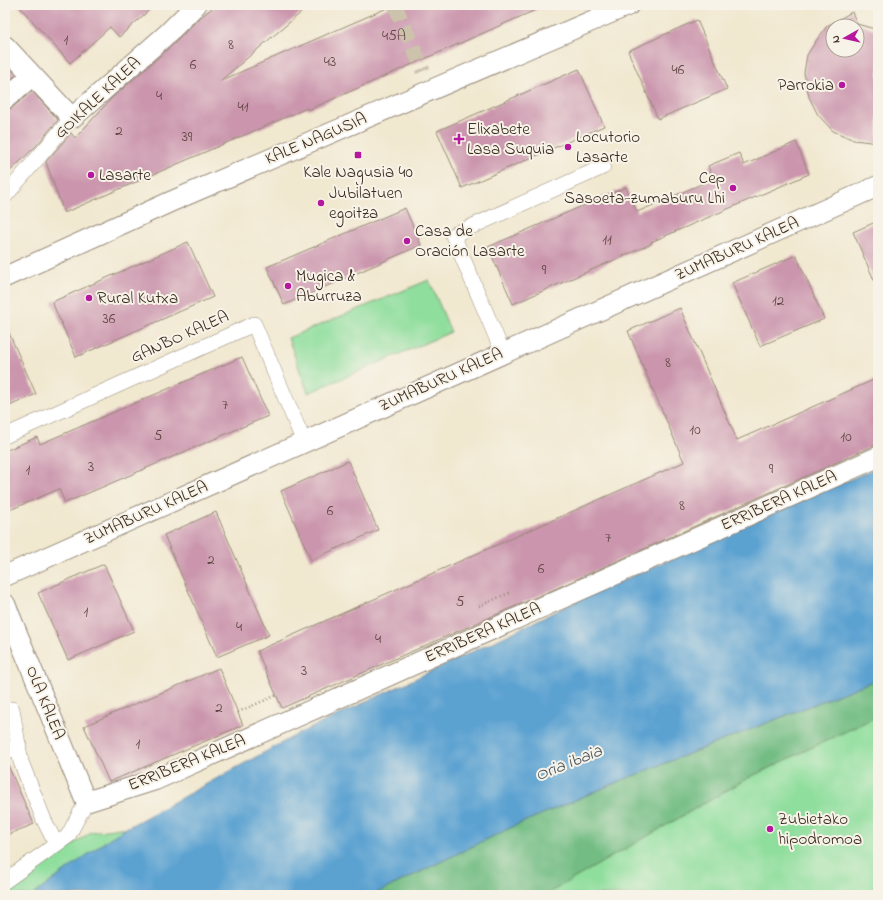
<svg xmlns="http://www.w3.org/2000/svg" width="883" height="900" font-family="'Indie Flower',sans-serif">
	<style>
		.green { fill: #8fde9d; stroke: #65845e }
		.forest { fill: #73bd84; stroke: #577451 }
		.water { fill: #5ca2d1; stroke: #4c6678 }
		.building { fill: #cb96ad; fill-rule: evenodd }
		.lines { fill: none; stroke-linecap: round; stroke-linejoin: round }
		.pedestrian-tunnel { stroke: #cdc2ac; stroke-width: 15; stroke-dasharray: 15 8; stroke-linecap: butt }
		.pedestrian-casing { stroke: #968977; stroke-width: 16 }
		.minor-casing { stroke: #968977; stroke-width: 22 }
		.path { stroke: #968977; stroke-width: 2.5; stroke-dasharray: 1 3; stroke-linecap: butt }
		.pedestrian { stroke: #fff; stroke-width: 15 }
		.minor { stroke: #fff; stroke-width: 20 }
		.poi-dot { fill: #b5179e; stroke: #f7f3e8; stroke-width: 1.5 }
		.labels { text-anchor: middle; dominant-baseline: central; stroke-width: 4; stroke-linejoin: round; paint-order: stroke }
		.number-label { font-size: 15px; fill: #5f4542 }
		.poi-label { font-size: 17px; fill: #3b2a1e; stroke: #f7f3e8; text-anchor: start }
		.street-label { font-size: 17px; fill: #3b2a1e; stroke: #f7f3e8 }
		.water-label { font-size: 18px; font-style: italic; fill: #47545d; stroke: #f7f3e8 }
	</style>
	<rect width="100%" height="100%" fill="#f7f3e8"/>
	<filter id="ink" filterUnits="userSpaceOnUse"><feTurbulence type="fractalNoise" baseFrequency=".025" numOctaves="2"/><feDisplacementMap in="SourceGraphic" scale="8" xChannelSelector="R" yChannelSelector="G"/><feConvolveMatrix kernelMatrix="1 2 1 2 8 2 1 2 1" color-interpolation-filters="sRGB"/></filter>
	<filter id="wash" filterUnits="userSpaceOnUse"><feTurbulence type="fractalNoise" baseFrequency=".012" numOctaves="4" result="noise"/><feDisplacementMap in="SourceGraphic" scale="16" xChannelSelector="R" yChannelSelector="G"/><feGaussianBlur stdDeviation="0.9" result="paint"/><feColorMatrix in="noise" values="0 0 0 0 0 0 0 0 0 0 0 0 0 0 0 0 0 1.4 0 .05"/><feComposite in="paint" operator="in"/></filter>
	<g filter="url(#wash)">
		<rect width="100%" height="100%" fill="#f1e8d0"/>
		<g class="green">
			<polygon points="429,280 451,332 308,393 288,338"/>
			<polygon points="878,716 878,895 545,895 750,777"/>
			<polygon points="128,827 110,838 33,895 5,895 5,892 91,832"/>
		</g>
		<polygon class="forest" points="878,679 878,716 750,777 545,895 373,895 514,826 620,781"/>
		<polygon class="water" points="878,467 878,679 620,781 514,826 373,895 33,895 110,838 128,827 298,734 495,641 581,599"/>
		<g id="blocks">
			<g class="building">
				<polygon points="18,5 155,5 119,37 110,27 70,63"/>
				<polygon points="216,5 310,5 220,81 394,5 547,5 308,110 307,108 64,213 46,162 71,133 75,138 113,97 175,43 197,20"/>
				<path d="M852,12L857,24L878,30V143L854,140L833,131L818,115L809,97L804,73L807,55L816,41L827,26ZM833,26H857V50H833Z"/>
				<polygon points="697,20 727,89 658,119 628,51"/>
				<polygon points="5,63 16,75 5,84"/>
				<polygon points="579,69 604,126 462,188 437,131"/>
				<polygon points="32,91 58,120 36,146 5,176 5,110 12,108"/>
				<polygon points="796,142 809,174 651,242 651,244 513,304 488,247 626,187 637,212 713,179 708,166 739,153 744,165"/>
				<polygon points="405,208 421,245 284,305 267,267"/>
				<polygon points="878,221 878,289 853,232"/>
				<polygon points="188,242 213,297 76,357 52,302"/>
				<polygon points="796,255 824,319 760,346 732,283"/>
				<polygon points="680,308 737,440 878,378 878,446 873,446 566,584 282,708 257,651 684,462 628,331"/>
				<polygon points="5,324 36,394 5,408"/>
				<polygon points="242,357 268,416 65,503 59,489 5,512 5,451 37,437 40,444"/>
				<polygon points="348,461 378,530 311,560 281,491"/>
				<polygon points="216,512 269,635 217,657 164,535"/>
				<polygon points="104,564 134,631 68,660 38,593"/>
				<polygon points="219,668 243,725 109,782 84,726"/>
				<polygon points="5,761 6,761 34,824 5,836"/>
			</g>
		</g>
	</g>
	<g filter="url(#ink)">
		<use href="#blocks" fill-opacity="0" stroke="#968977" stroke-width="1"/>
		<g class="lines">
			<polyline class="pedestrian-tunnel" points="395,5 423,71"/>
			<defs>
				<g id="pedestrian">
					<polyline points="5,196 72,118"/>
					<polyline points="503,353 453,235 603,167"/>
					<polyline points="5,436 254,324 304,442"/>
					<polyline points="5,712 12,709 21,762 44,820 56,844"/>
					<polyline points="5,752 19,746"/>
					<polyline points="5,881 68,836 86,802"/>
				</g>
				<g id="minor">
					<polyline points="5,46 72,118 167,34 196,5"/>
					<polyline points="5,99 32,76"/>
					<polyline points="5,277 170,202 629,5"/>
					<polyline points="5,576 878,186"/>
					<polyline points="5,604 86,802 155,780 878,457"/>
				</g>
			</defs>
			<use href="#pedestrian" class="pedestrian-casing"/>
			<use href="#minor" class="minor-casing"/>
			<g class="path">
				<polyline points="479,606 509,593"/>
				<polyline points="238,712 277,695"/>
			</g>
			<use href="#pedestrian" class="pedestrian"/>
			<use href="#minor" class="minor"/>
		</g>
	</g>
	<g class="poi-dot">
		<circle cx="842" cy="85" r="4"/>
		<path d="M457 133h4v4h4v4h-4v4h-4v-4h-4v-4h4z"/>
		<circle cx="568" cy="147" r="4"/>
		<rect x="354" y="151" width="8" height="8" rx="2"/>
		<circle cx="91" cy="175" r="4"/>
		<circle cx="733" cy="188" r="4"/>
		<circle cx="321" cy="203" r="4"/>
		<circle cx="407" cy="241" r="4"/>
		<circle cx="288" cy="286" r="4"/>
		<circle cx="89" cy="298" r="4"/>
		<circle cx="770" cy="829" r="4"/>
	</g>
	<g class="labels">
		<g class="number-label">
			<text x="394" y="36">45A</text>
			<text x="66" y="40">1</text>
			<text x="231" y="45">8</text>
			<text x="330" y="62">43</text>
			<text x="193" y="65">6</text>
			<text x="678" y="70">46</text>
			<text x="159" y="96">4</text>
			<text x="243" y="107">41</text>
			<text x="119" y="131">2</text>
			<text x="187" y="137">39</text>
			<text x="607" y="240">11</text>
			<text x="544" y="270">9</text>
			<text x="778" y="301">12</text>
			<text x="109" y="319">36</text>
			<text x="668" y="363">8</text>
			<text x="225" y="405">7</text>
			<text x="695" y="430">10</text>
			<text x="158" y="436">5</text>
			<text x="846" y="437">10</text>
			<text x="91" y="467">3</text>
			<text x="771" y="469">9</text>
			<text x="28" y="470">1</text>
			<text x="682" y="506">8</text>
			<text x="330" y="511">6</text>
			<text x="608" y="538">7</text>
			<text x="211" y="560">2</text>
			<text x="541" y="569">6</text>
			<text x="460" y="602">5</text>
			<text x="86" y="612">1</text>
			<text x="239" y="627">4</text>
			<text x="378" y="639">4</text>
			<text x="304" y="671">3</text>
			<text x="219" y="708">2</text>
			<text x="138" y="744">1</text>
		</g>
		<g class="poi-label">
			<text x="834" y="85" text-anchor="end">Parrokia</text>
			<text x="467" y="129">Elixabete<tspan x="467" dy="20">Lasa Suquia</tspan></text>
			<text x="576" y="137">Locutorio<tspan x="576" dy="20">Lasarte</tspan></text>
			<text x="358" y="172" text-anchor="middle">Kale Nagusia 40</text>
			<text x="99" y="175">Lasarte</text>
			<text x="725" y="178" text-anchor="end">Cep<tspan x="725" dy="20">Sasoeta-zumaburu Lhi</tspan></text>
			<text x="329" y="193">Jubilatuen<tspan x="329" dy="20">egoitza</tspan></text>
			<text x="415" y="231">Casa de<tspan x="415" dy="20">Oración Lasarte</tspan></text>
			<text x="296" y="276">Mugica &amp;<tspan x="296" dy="20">Aburruza</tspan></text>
			<text x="97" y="298">Rural Kutxa</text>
			<text x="778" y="819">Zubietako<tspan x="778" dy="20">hipodromoa</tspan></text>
		</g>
		<g class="street-label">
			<text transform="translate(98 98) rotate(-43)">GOIKALE KALEA</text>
			<text transform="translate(316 139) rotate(-23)">KALE NAGUSIA</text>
			<text transform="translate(737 249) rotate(-24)">ZUMABURU KALEA</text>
			<text transform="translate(180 337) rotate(-24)">GANBO KALEA</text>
			<text transform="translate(441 380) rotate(-24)">ZUMABURU KALEA</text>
			<text transform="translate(779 501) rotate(-24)">ERRIBERA KALEA</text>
			<text transform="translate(146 513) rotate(-24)">ZUMABURU KALEA</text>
			<text transform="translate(483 633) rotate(-24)">ERRIBERA KALEA</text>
			<text transform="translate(45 703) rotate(68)">OLA KALEA</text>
			<text transform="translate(187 763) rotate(-22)">ERRIBERA KALEA</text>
		</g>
		<g class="water-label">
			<text transform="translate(569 764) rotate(-22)">Oria ibaia</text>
		</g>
	</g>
	<rect width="883" height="900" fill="none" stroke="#f7f3e8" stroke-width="20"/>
	<g transform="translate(845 38) rotate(262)"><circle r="19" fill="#f7f3e8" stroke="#aca397"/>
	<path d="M0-3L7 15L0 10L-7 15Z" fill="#b5179e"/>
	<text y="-6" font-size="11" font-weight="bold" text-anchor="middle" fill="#3b2a1e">N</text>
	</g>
</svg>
